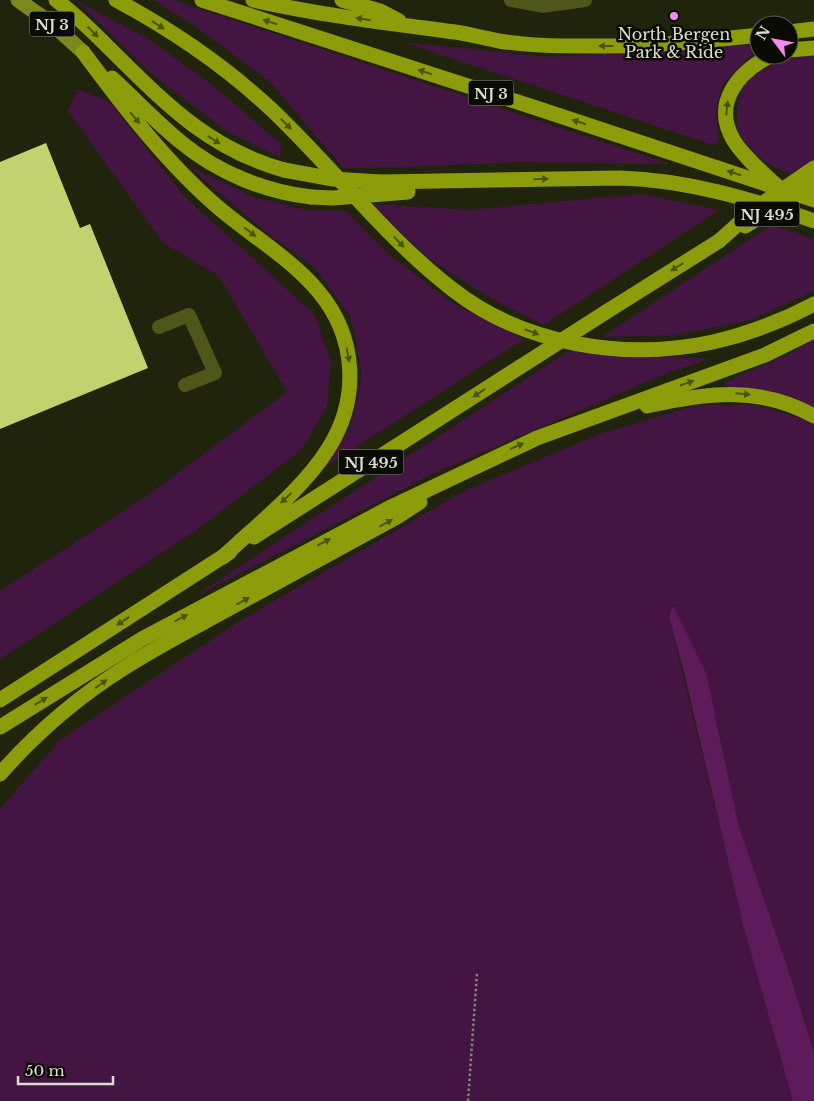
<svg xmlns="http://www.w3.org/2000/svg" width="814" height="1101" font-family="'Libre Baskerville',serif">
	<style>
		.green { fill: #441542 }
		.water { fill: #5e1b5b }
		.building { fill: #c2d26e }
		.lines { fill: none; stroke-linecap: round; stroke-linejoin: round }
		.path { stroke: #838674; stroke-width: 2.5; stroke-dasharray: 2.5 2.5; stroke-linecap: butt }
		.minor { stroke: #4e5619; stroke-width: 14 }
		.major { stroke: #7b881d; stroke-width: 15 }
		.highway { stroke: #8d9c0b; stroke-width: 15 }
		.highway-bridge { stroke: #8d9c0b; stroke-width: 15 }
		.oneway { fill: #4c5408 }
		.poi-dot { fill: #f689ee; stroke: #0a0c04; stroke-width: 2 }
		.labels { text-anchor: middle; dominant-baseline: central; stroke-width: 5; stroke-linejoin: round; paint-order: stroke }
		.shield { fill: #0a0c04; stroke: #9c9e92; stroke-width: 1 }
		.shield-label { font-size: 15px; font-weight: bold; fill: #daddcf }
		.poi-label { font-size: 16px; fill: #daddcf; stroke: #0a0c04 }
	</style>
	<rect width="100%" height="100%" fill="#20240c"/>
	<g class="green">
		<polygon points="75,0 150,40 211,84 281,144 280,157 228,132 152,74"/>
		<polygon points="154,0 173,0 670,164 521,162 409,167 343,168 270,82 192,24"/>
		<polygon points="402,42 548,57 759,44 759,47 722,85 716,110 718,141 713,145"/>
		<path d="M814,56V159L791,174C771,167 761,161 747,144C745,141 741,138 740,135C737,129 736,118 737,112C738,104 739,96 743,89C755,67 790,55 814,56Z"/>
		<polygon points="78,89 110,102 183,195 314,314 331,362 327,406 301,450 191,534 0,659 0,591 151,493 287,392 219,276 163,243 68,111"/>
		<polygon points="188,166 256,198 306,210 346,211 390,255 451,302 524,339 325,467 350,428 362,374 351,318 314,267 267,233"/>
		<polygon points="641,194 719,210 544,325 494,300 429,259 371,204 469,210"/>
		<polygon points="771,225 814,239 814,291 750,320 675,335 602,337"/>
		<path d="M814,339V408C787,391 756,389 725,386V382L791,353Z"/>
		<polygon points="570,350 709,359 670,372 434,473 190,599"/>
		<polygon points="697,405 756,405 808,420 814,425 814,1053 787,966 739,827 716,716 669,616 743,925 793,1101 0,1101 0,809 60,740 240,621 462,492 597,435"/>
	</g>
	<polygon class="water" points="673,606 706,673 739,827 787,966 814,1053 814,1101 793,1101 743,925 684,672 669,616"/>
	<polygon class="building" points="46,143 80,228 90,224 148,368 0,429 0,162"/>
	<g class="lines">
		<polyline class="path" points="468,1101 477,973"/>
		<g class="minor">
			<polyline points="511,0 542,6 585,0"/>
			<polyline points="159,327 189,315 215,373 185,385"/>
		</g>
		<polyline class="major" points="18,0 51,23 83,52"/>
		<g class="highway">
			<path d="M56,0C75,14 91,30 107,46C163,101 206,148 284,170"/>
			<path d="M116,0C172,30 226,67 272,110C333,168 385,237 452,289C523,345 625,361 713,342C748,334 782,321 814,304"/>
			<polyline points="202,0 530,106 814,200"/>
			<path d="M253,0C319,15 387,23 455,32C469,34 484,38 499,41C530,46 562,46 593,46C649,47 704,41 759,35"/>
			<polyline points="342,0 380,11 399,21"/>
			<polyline points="789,32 814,29"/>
			<polyline points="789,50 814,48"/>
			<path d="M83,52C123,106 168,165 220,209C252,236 290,258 318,291C357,337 360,399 328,449C303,489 257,525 223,557"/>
			<path d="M772,55C739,71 711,103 734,141C745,158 762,172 777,186"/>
			<path d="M112,78C135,99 157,123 182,143C217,172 265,192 311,197"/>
			<path d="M380,182L620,178C687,180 751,199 814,221"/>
			<polyline points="606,312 719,241"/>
			<path d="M647,406C705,393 759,385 814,416"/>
			<polyline points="254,537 520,367"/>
			<polyline points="0,700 230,552"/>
			<polyline points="0,727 142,639 391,507 537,438 765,355 814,331"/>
			<path d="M0,774C36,733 78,697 124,668C158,646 194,628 230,608C286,578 341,547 397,517L420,502"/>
		</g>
		<g class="highway-bridge">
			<polyline points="284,170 333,179 380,182"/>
			<polyline points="311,197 333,198 408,192"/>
			<polyline points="745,226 814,184"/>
			<polyline points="719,241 756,208 814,168"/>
			<polyline points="520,367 606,312"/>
		</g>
	</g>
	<defs><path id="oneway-solid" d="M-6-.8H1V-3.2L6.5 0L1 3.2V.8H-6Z" transform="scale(1.25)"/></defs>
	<g class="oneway">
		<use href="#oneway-solid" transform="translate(363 19) rotate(-171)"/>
		<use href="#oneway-solid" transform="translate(270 22) rotate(-162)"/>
		<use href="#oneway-solid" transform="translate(158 25) rotate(33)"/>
		<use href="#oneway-solid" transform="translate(93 32) rotate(45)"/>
		<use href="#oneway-solid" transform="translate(606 46) rotate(180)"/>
		<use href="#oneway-solid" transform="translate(425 72) rotate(-162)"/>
		<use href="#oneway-solid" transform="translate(727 108) rotate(-84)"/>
		<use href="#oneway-solid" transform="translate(135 118) rotate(50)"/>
		<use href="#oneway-solid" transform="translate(579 122) rotate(-162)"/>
		<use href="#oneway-solid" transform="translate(286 124) rotate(45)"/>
		<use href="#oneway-solid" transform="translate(214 140) rotate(32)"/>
		<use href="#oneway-solid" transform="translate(734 173) rotate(-162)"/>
		<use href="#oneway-solid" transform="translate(541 179) rotate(-1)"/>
		<use href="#oneway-solid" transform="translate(250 232) rotate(38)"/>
		<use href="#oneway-solid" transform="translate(399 242) rotate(46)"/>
		<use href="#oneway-solid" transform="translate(677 267) rotate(148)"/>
		<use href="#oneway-solid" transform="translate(532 332) rotate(19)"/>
		<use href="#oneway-solid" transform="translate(348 355) rotate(79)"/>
		<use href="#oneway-solid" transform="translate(687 383) rotate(-19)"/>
		<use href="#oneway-solid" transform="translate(479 393) rotate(147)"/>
		<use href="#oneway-solid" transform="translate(743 394) rotate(5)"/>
		<use href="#oneway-solid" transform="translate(517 446) rotate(-24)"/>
		<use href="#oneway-solid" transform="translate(286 498) rotate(137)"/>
		<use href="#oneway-solid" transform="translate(386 523) rotate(-29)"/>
		<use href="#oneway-solid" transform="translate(324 542) rotate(-28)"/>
		<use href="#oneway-solid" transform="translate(243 601) rotate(-29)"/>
		<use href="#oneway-solid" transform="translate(181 618) rotate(-28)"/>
		<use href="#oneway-solid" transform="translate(123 621) rotate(147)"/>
		<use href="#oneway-solid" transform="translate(101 684) rotate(-35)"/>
		<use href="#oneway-solid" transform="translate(41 701) rotate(-32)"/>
	</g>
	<circle class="poi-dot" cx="674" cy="16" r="5"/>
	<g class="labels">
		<g class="shield">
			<rect x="29.5" y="11.5" width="45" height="25" rx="4"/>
			<rect x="468.5" y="80.5" width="45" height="25" rx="4"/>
			<rect x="734.5" y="201.5" width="65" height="25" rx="4"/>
			<rect x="338.5" y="449.5" width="65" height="25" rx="4"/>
		</g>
		<g class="shield-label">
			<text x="52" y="24">NJ 3</text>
			<text x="491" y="93">NJ 3</text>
			<text x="767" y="214">NJ 495</text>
			<text x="371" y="462">NJ 495</text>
		</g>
		<g class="poi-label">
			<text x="674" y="34">North Bergen<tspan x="674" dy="18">Park &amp; Ride</tspan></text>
		</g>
	</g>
	<g transform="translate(774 40) rotate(302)"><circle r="24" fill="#0a0c04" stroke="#5d6055"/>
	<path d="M0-4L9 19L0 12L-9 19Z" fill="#f689ee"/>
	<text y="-8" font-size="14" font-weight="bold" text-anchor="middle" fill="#daddcf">N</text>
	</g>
	<path d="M18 1076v8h95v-8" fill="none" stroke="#daddcf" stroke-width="2.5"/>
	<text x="25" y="1076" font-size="15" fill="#daddcf" stroke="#0a0c04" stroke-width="4" paint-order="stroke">50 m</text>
</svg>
